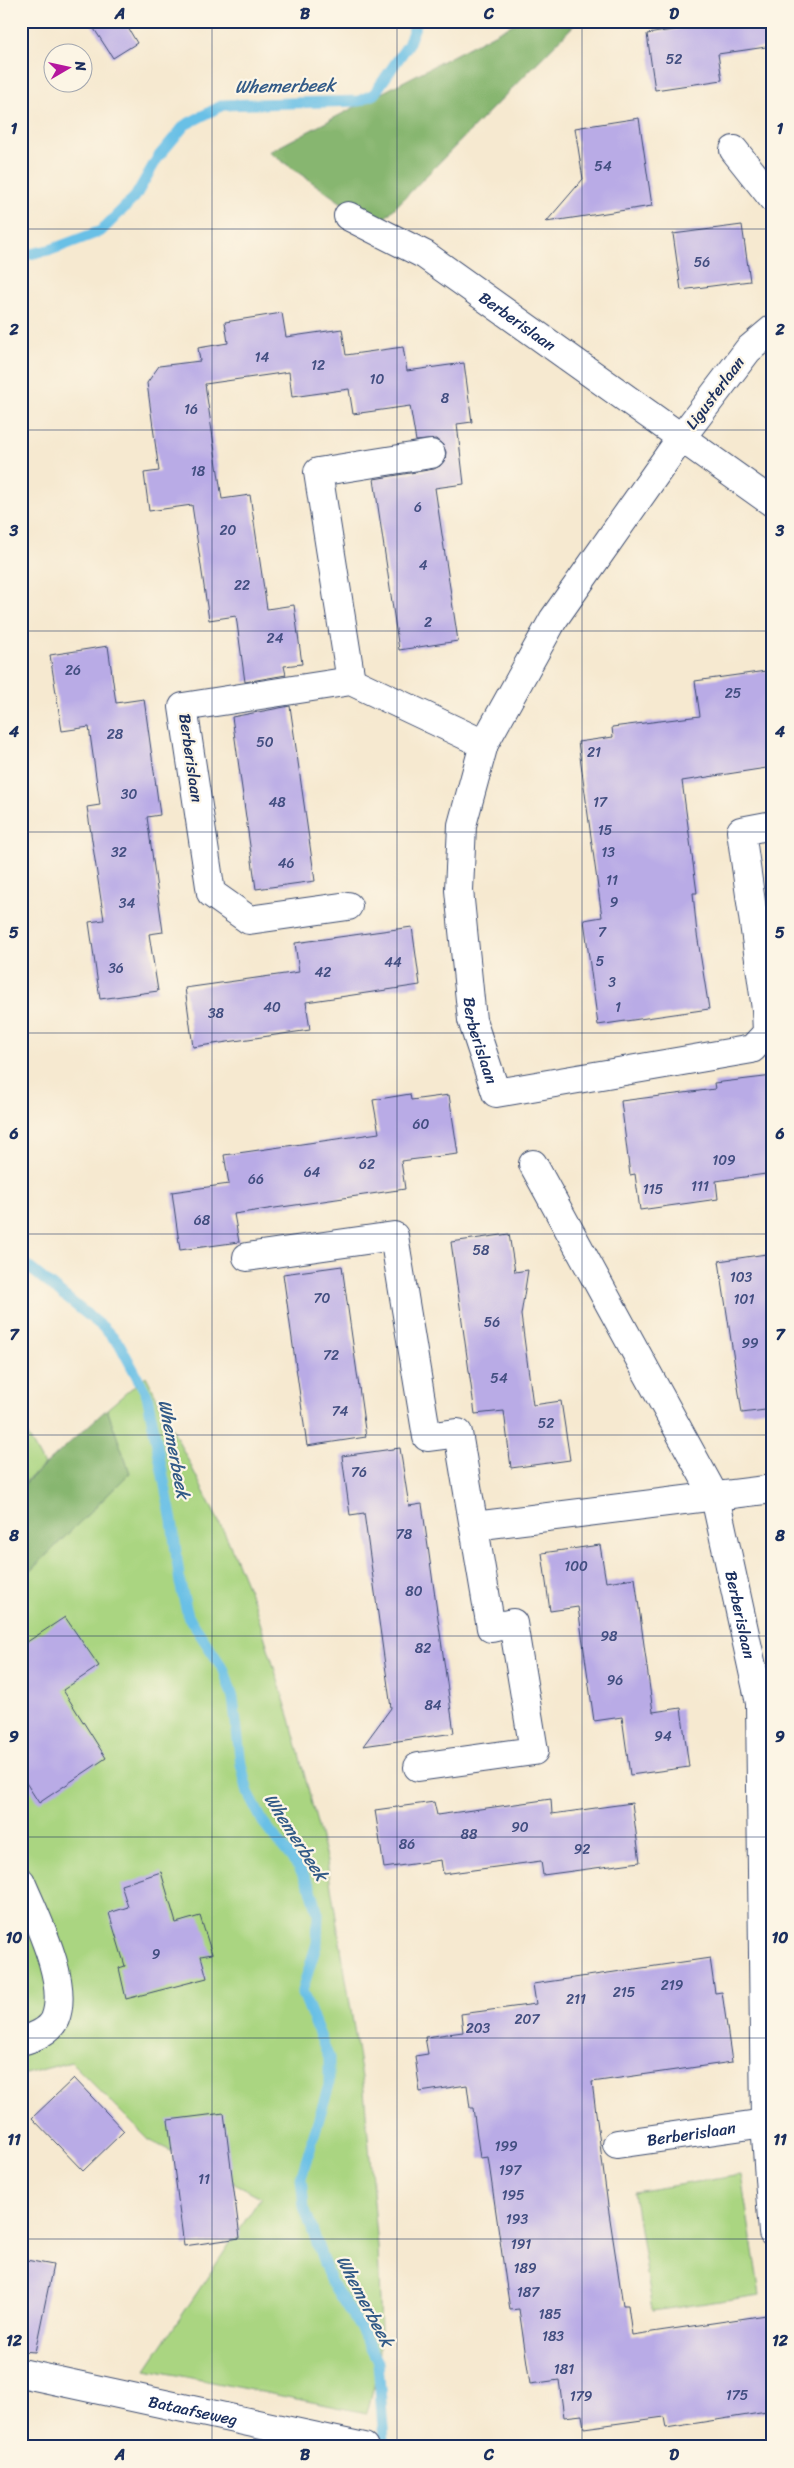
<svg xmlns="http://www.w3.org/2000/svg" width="794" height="2468" font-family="Sriracha,sans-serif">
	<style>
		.green { fill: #aad581; stroke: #628270 }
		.forest { fill: #87b66f; stroke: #517266 }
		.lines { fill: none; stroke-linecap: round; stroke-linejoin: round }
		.stream { stroke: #69c0e6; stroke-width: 11 }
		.building { fill: #b9abe6 }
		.street-casing { stroke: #3c4b6f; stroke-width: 30 }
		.secondary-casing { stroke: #3c4b6f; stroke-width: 30 }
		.street { stroke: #fff; stroke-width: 28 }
		.secondary { stroke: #fff; stroke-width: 28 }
		.grid { fill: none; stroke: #1b2f5e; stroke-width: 1; stroke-opacity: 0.55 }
		.labels { text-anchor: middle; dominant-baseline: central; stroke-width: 4.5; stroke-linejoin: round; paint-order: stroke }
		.number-label { font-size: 14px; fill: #424e80 }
		.street-label { font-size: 16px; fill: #1b2f5e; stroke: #fcf5e5 }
		.water-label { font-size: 18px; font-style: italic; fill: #325a87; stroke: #fcf5e5 }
		.neatline { fill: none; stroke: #1b2f5e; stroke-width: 2 }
		.grid-label { font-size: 16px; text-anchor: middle; font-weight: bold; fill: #1b2f5e }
	</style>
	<rect width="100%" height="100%" fill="#fcf5e5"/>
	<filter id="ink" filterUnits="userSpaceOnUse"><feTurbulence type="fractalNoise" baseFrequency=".02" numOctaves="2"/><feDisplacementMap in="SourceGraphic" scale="10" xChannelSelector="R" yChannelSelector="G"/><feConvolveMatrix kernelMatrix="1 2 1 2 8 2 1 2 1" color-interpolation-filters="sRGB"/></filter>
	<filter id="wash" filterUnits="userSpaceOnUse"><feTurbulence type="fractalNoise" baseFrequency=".0096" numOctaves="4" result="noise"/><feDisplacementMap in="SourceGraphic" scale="20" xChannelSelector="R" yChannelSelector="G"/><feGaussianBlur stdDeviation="1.12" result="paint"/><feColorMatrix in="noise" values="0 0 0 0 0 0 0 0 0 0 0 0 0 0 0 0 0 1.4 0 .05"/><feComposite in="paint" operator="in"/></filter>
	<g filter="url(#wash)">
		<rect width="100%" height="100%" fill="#f6e9d0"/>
		<g class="green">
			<polygon points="146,1376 228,1540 255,1606 290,1719 327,1862 364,2090 378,2247 381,2331 379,2365 367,2413 146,2369 261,2197 149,2140 71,2062 21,2075 21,1580 130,1473 107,1409"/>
			<polygon points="21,1423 44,1465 21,1486"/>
			<polygon points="741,2175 760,2295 653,2311 634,2192"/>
		</g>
		<g class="forest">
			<polygon points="519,21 578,21 376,227 269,152"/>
			<polygon points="107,1409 130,1473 21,1580 21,1487"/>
		</g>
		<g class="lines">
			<g class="stream">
				<polyline points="21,256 53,249 101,231 135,197 158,157 185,125 223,105 359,101 374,94 408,45 417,21"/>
				<polyline points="21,1261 104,1328 120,1345 147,1395 172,1521 180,1583 188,1616 224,1670 233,1698 241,1764 248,1793 263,1822 299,1867 311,1889 318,1913 317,1943 302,1991 329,2058 329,2085 301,2178 304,2207 330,2280 361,2329 378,2362 384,2441"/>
			</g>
		</g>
		<g id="blocks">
			<g class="building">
				<polygon points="89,21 124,21 137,43 113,58"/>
				<polygon points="731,21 773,21 773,46 718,54 722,80 655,90 647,34"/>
				<polygon points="639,118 652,206 546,222 583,179 575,128"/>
				<polygon points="742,225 750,281 681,290 673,234"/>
				<polygon points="282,313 286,337 342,329 346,355 403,347 407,371 464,363 472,422 457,424 464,484 435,488 458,641 399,650 374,479 434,469 440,466 445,460 446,452 443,445 436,439 416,441 410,406 353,414 349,389 292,397 289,372 205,384 222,499 250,495 267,609 294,605 302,664 284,666 286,675 245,682 236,616 209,620 192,505 149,511 144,473 159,471 147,383 159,366 200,361 198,348 228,343 225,322"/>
				<polygon points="108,646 116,703 144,699 160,815 147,817 163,932 149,934 158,991 100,999 89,922 104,920 87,807 100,805 89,727 62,731 50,655"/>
				<polygon points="773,670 773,767 682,781 697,893 693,893 697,934 709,1009 598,1025 584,920 602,917 578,742 613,737 612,727 700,716 695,681"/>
				<polygon points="290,706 315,881 256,889 232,717"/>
				<polygon points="412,927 420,985 306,1002 310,1030 193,1047 185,988 299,972 295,943"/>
				<polygon points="773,1076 773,1173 716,1181 718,1199 640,1210 635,1174 630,1175 621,1101 715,1089 714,1083"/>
				<polygon points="410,1094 411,1100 449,1095 458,1154 401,1161 405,1189 234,1214 239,1242 180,1250 172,1192 229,1184 224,1155 379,1133 373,1100"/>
				<polygon points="509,1234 515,1272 528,1270 521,1315 533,1405 561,1401 570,1460 511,1468 504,1411 475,1414 451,1242"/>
				<polygon points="773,1253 773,1409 742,1413 719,1261"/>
				<polygon points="342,1266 366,1437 307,1446 283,1274"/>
				<polygon points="400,1448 409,1506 422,1504 454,1733 363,1746 391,1708 364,1513 350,1515 342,1456"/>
				<polygon points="600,1545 606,1582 635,1578 653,1712 681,1708 689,1767 630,1775 622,1717 594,1721 578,1607 550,1611 542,1553"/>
				<polygon points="65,1617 99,1666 63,1690 106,1758 39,1803 21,1775 21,1646"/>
				<polygon points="551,1799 552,1814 632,1803 640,1862 543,1875 541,1861 443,1874 441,1860 384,1868 375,1810 434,1802 437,1815"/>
				<polygon points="161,1872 176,1923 200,1916 212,1954 201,1956 207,1978 126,1999 119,1968 125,1966 109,1913 128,1907 121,1885"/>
				<polygon points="710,1958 715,1993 722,1992 732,2062 592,2082 608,2206 623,2305 628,2305 632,2335 773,2314 773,2411 666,2428 664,2417 584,2428 582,2415 564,2417 559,2380 530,2384 519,2309 510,2310 488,2157 480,2158 473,2108 470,2108 467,2085 420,2092 415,2056 428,2054 425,2037 463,2032 461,2014 536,2004 533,1984"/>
				<polygon points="74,2078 124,2131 83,2171 32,2118"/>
				<polygon points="224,2113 240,2238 184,2246 168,2120"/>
				<polygon points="21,2259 53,2265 35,2352 21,2351"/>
			</g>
		</g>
	</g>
	<g filter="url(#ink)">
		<use href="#blocks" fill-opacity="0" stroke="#3c4b6f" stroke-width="1"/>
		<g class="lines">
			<defs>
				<g id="street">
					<polyline points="734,150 773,199"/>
					<path id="s1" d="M348,216L425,255L773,503"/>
					<path id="s2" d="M773,329L748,350L681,438L553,620L484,744L462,825L459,890L472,1020L496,1093L752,1049L767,1033L766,1009L741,831L773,825"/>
					<polyline points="351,681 318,472 431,454"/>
					<polyline points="348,906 249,920 211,893 183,707 351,681 484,744"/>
					<path id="s3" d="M533,1164L715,1497L760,1703L765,2123L773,2233"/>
					<polyline points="247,1257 394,1236 427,1437 458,1433 491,1628 513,1623 534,1751 418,1767"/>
					<polyline points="474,1526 773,1489"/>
					<path d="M21,1882C35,1916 70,1982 55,2019C50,2031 33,2038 21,2041"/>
					<path id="s4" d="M617,2144L765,2123"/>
				</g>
				<g id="secondary">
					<path id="s5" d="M21,2373L364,2447"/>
				</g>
			</defs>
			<use href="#street" class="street-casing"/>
			<use href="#secondary" class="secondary-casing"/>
			<use href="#street" class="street"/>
			<use href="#secondary" class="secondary"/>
		</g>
	</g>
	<path class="grid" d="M212,21V2447M397,21V2447M582,21V2447M21,229H773M21,430H773M21,631H773M21,832H773M21,1033H773M21,1234H773M21,1435H773M21,1636H773M21,1837H773M21,2038H773M21,2239H773"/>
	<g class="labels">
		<g class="number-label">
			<text x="674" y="59">52</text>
			<text x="603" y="166">54</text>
			<text x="702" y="262">56</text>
			<text x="262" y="357">14</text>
			<text x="318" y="365">12</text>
			<text x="377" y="379">10</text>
			<text x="445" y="398">8</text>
			<text x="191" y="409">16</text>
			<text x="198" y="471">18</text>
			<text x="418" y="507">6</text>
			<text x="228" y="530">20</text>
			<text x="423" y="565">4</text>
			<text x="242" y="585">22</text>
			<text x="428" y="622">2</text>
			<text x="275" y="638">24</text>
			<text x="73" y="670">26</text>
			<text x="733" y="693">25</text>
			<text x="115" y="734">28</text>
			<text x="265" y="742">50</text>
			<text x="594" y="752">21</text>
			<text x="129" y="794">30</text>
			<text x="277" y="802">48</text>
			<text x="600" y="802">17</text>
			<text x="605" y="830">15</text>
			<text x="119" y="852">32</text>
			<text x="608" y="852">13</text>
			<text x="286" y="863">46</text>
			<text x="612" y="880">11</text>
			<text x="614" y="902">9</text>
			<text x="127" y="903">34</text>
			<text x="602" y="932">7</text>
			<text x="600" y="961">5</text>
			<text x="393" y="962">44</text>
			<text x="116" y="968">36</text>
			<text x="323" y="972">42</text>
			<text x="612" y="982">3</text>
			<text x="272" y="1007">40</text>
			<text x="618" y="1007">1</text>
			<text x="216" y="1013">38</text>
			<text x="421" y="1124">60</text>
			<text x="724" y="1160">109</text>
			<text x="367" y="1164">62</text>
			<text x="312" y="1172">64</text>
			<text x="256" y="1179">66</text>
			<text x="700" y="1186">111</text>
			<text x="653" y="1189">115</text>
			<text x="202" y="1220">68</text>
			<text x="481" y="1250">58</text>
			<text x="741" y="1277">103</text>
			<text x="322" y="1298">70</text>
			<text x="744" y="1299">101</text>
			<text x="492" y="1322">56</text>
			<text x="750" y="1343">99</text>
			<text x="331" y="1355">72</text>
			<text x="499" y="1378">54</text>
			<text x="340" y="1411">74</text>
			<text x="546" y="1423">52</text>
			<text x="359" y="1472">76</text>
			<text x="404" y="1534">78</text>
			<text x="576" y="1566">100</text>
			<text x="414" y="1591">80</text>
			<text x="609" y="1636">98</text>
			<text x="423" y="1648">82</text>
			<text x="615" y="1680">96</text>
			<text x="433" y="1705">84</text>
			<text x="663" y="1736">94</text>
			<text x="520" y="1827">90</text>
			<text x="469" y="1834">88</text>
			<text x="407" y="1844">86</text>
			<text x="582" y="1849">92</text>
			<text x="156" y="1954">9</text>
			<text x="672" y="1985">219</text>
			<text x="624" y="1992">215</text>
			<text x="576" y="1999">211</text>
			<text x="527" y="2019">207</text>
			<text x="478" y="2028">203</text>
			<text x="506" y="2146">199</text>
			<text x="510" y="2170">197</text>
			<text x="204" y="2179">11</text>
			<text x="513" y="2195">195</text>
			<text x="517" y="2219">193</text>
			<text x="521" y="2244">191</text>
			<text x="525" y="2268">189</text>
			<text x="528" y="2292">187</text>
			<text x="550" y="2314">185</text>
			<text x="553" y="2336">183</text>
			<text x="564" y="2369">181</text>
			<text x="737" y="2395">175</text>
			<text x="581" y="2396">179</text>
		</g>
		<g class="street-label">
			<text stroke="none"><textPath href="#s1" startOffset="200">Berberislaan</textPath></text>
			<text transform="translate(715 393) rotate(-53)">Ligusterlaan</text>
			<text transform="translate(191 758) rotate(82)">Berberislaan</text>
			<text stroke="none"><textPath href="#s2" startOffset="809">Berberislaan</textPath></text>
			<text stroke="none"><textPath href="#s3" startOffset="500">Berberislaan</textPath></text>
			<text stroke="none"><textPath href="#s4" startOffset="75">Berberislaan</textPath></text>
			<text stroke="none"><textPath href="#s5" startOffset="176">Bataafseweg</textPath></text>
		</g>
		<g class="water-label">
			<text transform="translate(285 86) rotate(-1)">Whemerbeek</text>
			<text transform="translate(174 1449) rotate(79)">Whemerbeek</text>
			<text transform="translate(296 1837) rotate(57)">Whemerbeek</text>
			<text transform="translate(365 2301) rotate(62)">Whemerbeek</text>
		</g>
	</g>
	<rect width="794" height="2468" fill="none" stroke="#fcf5e5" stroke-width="55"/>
	<g transform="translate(68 68) rotate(81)"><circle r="24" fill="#fcf5e5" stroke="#a2a6af"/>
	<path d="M0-4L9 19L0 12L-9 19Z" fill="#b5179e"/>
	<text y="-8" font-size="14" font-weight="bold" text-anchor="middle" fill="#1b2f5e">N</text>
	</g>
	<rect x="28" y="28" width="738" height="2412" class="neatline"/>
	<g class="grid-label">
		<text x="120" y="19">A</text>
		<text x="305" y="19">B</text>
		<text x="489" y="19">C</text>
		<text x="674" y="19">D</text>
		<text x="14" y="134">1</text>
		<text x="780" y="134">1</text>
		<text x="14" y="335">2</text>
		<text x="780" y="335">2</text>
		<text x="14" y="536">3</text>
		<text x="780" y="536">3</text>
		<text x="14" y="737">4</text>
		<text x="780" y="737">4</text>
		<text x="14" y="938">5</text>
		<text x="780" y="938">5</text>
		<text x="14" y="1139">6</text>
		<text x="780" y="1139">6</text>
		<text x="14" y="1340">7</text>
		<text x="780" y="1340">7</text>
		<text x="14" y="1541">8</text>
		<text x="780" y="1541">8</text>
		<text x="14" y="1742">9</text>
		<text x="780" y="1742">9</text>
		<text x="14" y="1943">10</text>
		<text x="780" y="1943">10</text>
		<text x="14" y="2145">11</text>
		<text x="780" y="2145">11</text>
		<text x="14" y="2346">12</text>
		<text x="780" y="2346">12</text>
		<text x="120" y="2460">A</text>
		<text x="305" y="2460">B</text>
		<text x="489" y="2460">C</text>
		<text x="674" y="2460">D</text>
	</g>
</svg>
